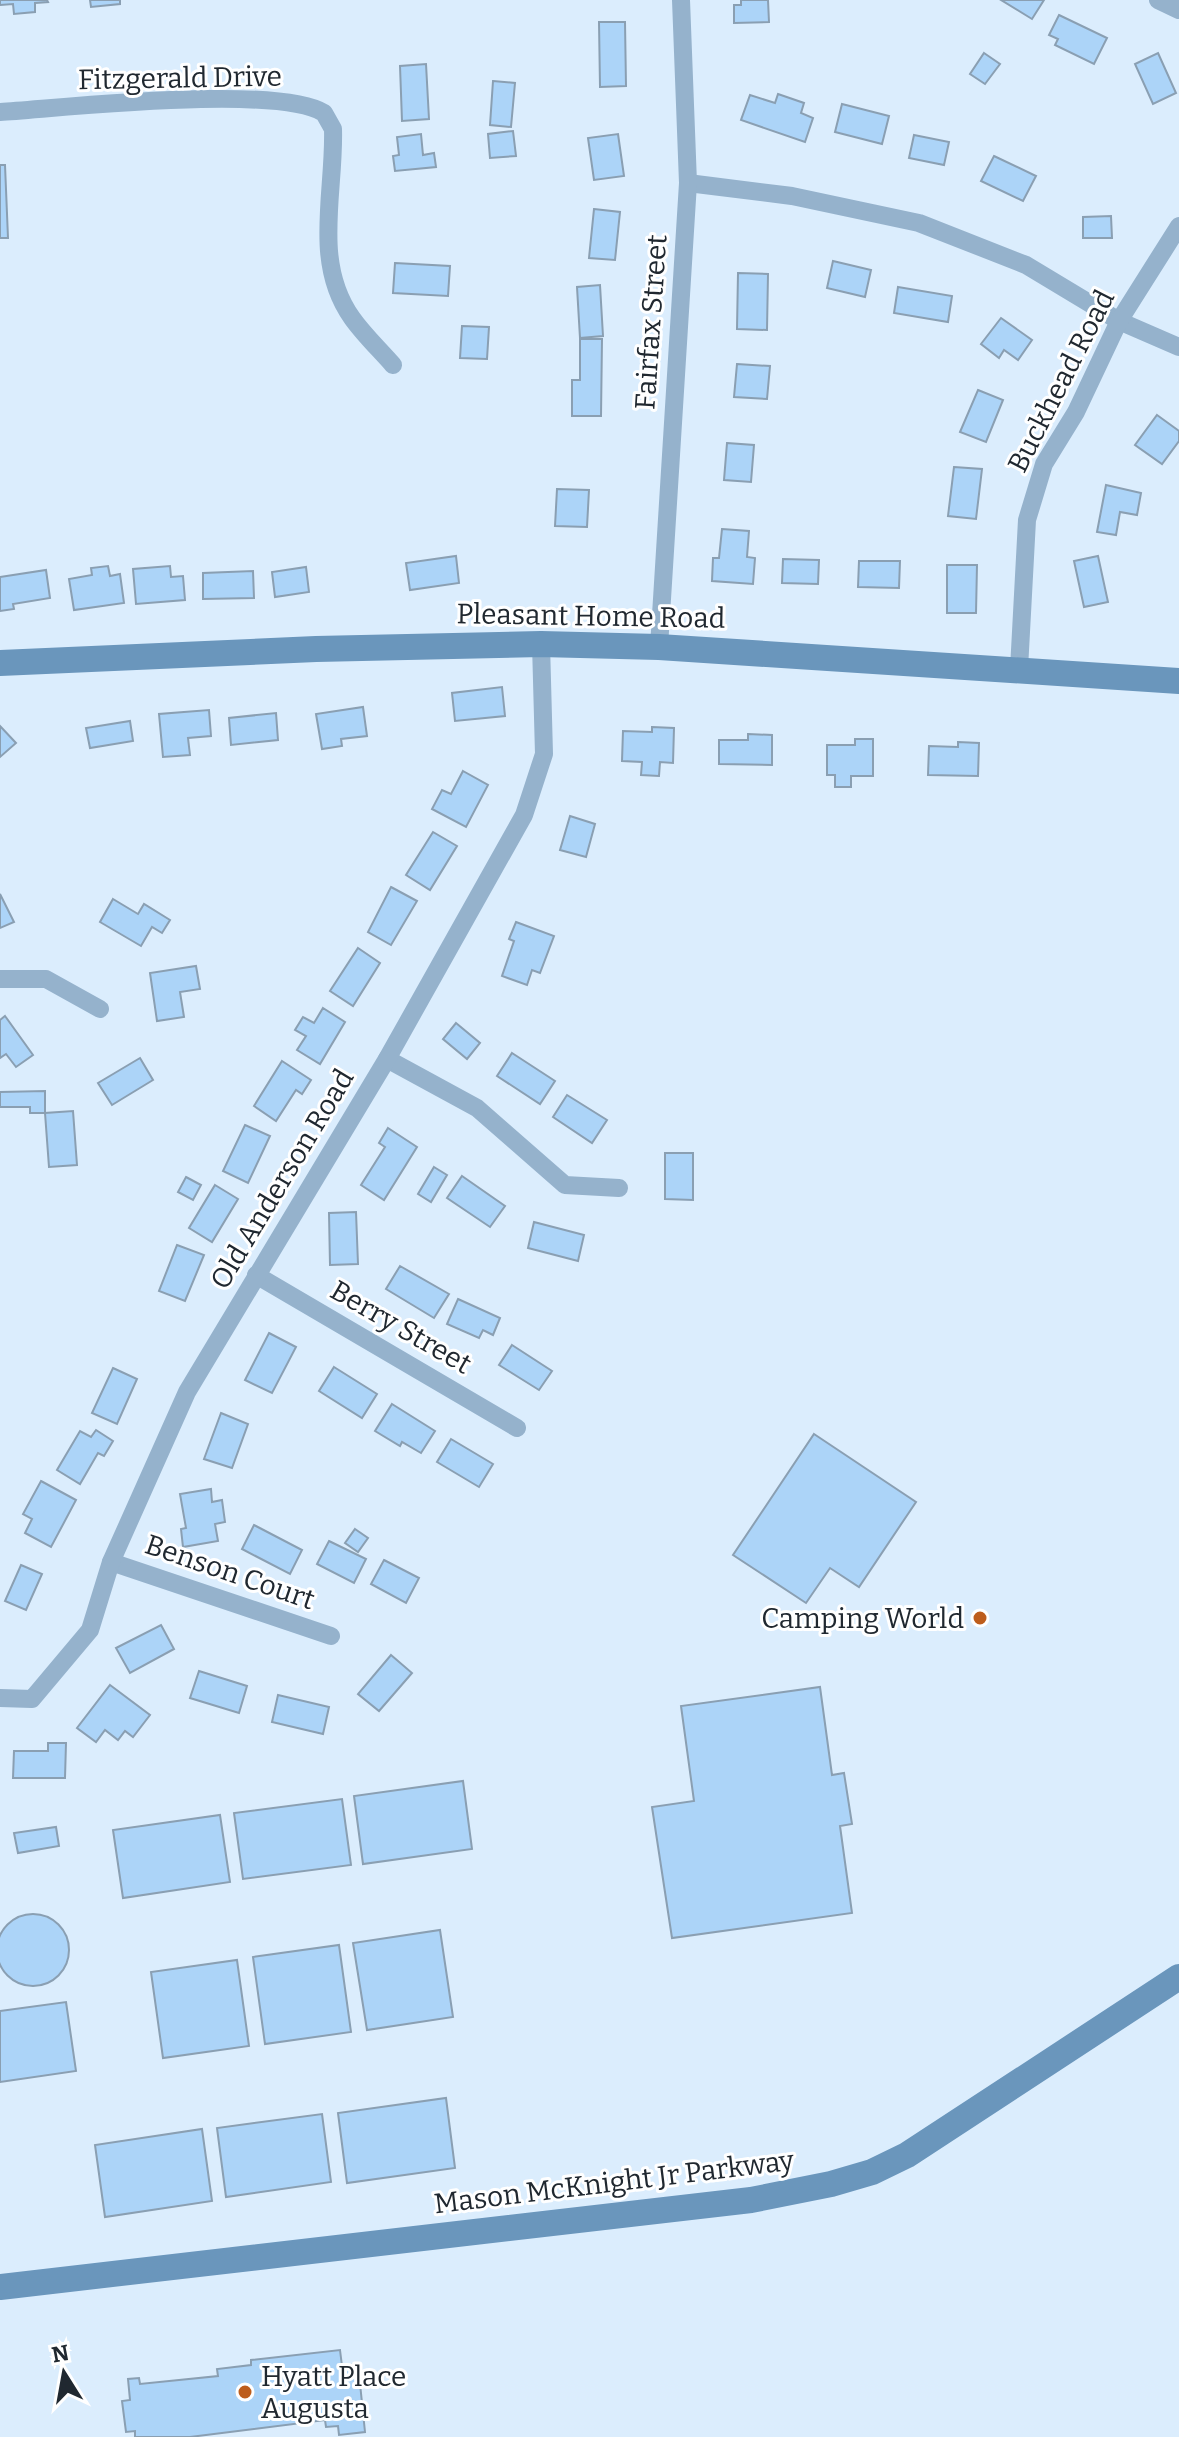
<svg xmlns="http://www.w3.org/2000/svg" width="1179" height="2437" font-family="Bitter,serif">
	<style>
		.building { fill: #acd4f8; stroke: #8a9fb2; stroke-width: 2 }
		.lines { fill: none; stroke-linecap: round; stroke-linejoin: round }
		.street { stroke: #95b2cc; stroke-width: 18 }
		.secondary { stroke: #6a96bc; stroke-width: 26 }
		.poi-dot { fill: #bd5d1c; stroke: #fff; stroke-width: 3 }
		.labels { text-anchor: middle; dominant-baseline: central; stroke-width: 6; stroke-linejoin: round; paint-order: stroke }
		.street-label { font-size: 28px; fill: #202830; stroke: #fff }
		.poi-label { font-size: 28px; fill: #202830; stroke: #fff; text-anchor: end }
	</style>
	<rect width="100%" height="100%" fill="#dbedfd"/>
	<g class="building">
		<polygon points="0,0 47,0 48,2 35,3 35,12 14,14 13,4 0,5"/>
		<polygon points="90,0 120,0 120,4 91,7"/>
		<polygon points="741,0 768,0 769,22 734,23 734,5 741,5"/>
		<polygon points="1001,0 1044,0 1032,19"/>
		<polygon points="1059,15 1107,38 1094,64 1055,45 1058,39 1049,35"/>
		<polygon points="599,22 625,22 626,86 600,87"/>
		<polygon points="984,53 1000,64 985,84 970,74"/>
		<polygon points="1158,53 1176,93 1153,104 1135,64"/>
		<polygon points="426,64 429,119 402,121 400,66"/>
		<polygon points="493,81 515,83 511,127 490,125"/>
		<polygon points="778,94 804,103 801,113 813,118 805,142 741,120 750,95 775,103"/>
		<polygon points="842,104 889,116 882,144 835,132"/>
		<polygon points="513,131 516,156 490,158 488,134"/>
		<polygon points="421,134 423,155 434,153 436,167 395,171 393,156 399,155 397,137"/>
		<polygon points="618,134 624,176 594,180 588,138"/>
		<polygon points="914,135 949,142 944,165 909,158"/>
		<polygon points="994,156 1036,176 1023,201 981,181"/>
		<polygon points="0,165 5,165 8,238 0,238"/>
		<polygon points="594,209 620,212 615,260 589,258"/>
		<polygon points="1111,216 1112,238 1083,238 1083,217"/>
		<polygon points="833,261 871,270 865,297 827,288"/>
		<polygon points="395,263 450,266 448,296 393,293"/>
		<polygon points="738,273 768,274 767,330 737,329"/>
		<polygon points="600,285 603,336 580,338 577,287"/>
		<polygon points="898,287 952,296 948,322 894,313"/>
		<polygon points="1001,318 1032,340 1018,360 1004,350 999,358 981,344"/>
		<polygon points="462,326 489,327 487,359 460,358"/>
		<polygon points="580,339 602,339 601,416 572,416 572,380 580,380"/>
		<polygon points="737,364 770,366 767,399 734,397"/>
		<polygon points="978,390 1003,400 986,442 960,432"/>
		<polygon points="1157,415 1179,431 1179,441 1162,464 1135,445"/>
		<polygon points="727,443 754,445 751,482 724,480"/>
		<polygon points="954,467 982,469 976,519 948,516"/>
		<polygon points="1106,485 1141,493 1137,515 1120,512 1116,535 1097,532"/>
		<polygon points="557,489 589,490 587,527 555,526"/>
		<polygon points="722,529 749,531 747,557 755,558 753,584 712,581 713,558 719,558"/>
		<polygon points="456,556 459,583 410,590 406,563"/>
		<polygon points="1098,556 1108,602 1084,607 1074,561"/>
		<polygon points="783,559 819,560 818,584 782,583"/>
		<polygon points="859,561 900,561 899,588 858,587"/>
		<polygon points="947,565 977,565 976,613 947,613"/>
		<polygon points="108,566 110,576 120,574 124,603 74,610 69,579 92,575 91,568"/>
		<polygon points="170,566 171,577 183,576 185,600 136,604 133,569"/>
		<polygon points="306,567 309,592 275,597 272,572"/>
		<polygon points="46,570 50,598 13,604 14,609 0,611 0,577"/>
		<polygon points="253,571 254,598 203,599 203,573"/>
		<polygon points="502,687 505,716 455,721 452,693"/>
		<polygon points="363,707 367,736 341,739 342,746 322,749 316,714"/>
		<polygon points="209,710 211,736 188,738 190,755 163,757 159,714"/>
		<polygon points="276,713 278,740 231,745 229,718"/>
		<polygon points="130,721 133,741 90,748 86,728"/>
		<polygon points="0,726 16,743 0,757"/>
		<polygon points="652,727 674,728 673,763 660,762 659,776 641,775 642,762 622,761 623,731 652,732"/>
		<polygon points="748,734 772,735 772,765 719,764 719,740 748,740"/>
		<polygon points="855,739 873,739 873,776 851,776 851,787 835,787 835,775 827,775 827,745 855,745"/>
		<polygon points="958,742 979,743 978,776 928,775 929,746 958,747"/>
		<polygon points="463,771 488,785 466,827 432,809 442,790 451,794"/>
		<polygon points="570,816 595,824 586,857 560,850"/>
		<polygon points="433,832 457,846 430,890 406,875"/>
		<polygon points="391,887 417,901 391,945 368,932"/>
		<polygon points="0,894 14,922 0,928"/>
		<polygon points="113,899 138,914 144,904 170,920 162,933 152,927 141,946 100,922"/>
		<polygon points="516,922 554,936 540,973 532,970 527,985 502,976 514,941 509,939"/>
		<polygon points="358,948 380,963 353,1006 330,991"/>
		<polygon points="196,966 200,989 180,992 184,1017 157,1021 150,973"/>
		<polygon points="323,1008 345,1022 320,1064 297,1050 306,1036 295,1030 303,1017 314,1023"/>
		<polygon points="5,1016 33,1055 16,1067 6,1054 0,1058 0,1020"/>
		<polygon points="456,1023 480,1043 467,1059 443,1039"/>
		<polygon points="512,1053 555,1081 540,1104 497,1076"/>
		<polygon points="140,1058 153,1080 112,1105 98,1083"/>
		<polygon points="282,1061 311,1080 302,1094 296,1090 276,1121 254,1106"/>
		<polygon points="45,1091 45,1113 30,1113 30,1107 0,1107 0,1092"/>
		<polygon points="567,1095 607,1120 592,1143 553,1117"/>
		<polygon points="73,1111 77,1165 49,1167 45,1113"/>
		<polygon points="245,1125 270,1136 248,1183 223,1171"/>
		<polygon points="388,1128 417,1147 384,1200 361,1185 385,1147 379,1143"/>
		<polygon points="665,1153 693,1153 693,1200 665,1199"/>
		<polygon points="434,1167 447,1175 431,1202 418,1194"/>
		<polygon points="462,1176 505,1206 490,1227 447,1198"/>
		<polygon points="186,1177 201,1185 193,1200 178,1192"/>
		<polygon points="215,1185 238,1199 212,1242 189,1228"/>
		<polygon points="356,1212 358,1264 330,1265 329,1213"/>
		<polygon points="534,1222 584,1235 578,1261 528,1248"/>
		<polygon points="177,1245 204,1255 185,1301 159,1291"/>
		<polygon points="400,1266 449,1294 434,1318 386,1289"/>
		<polygon points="458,1299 500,1318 493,1335 483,1330 479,1338 447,1324"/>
		<polygon points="269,1333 296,1347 272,1393 245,1380"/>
		<polygon points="512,1345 552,1371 539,1390 499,1365"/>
		<polygon points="334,1367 377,1394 362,1418 319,1391"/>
		<polygon points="113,1368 137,1379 117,1424 92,1413"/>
		<polygon points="392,1404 435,1431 421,1453 402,1442 400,1446 375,1431"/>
		<polygon points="221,1413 248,1424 232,1468 204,1459"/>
		<polygon points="96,1430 113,1441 104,1456 98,1453 80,1484 57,1470 80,1431 91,1437"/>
		<polygon points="814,1434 916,1502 859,1587 830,1568 806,1603 733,1555"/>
		<polygon points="451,1439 493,1464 479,1487 437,1462"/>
		<polygon points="41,1481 76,1500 51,1547 25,1533 32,1519 23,1514"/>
		<polygon points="211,1489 212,1502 222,1500 225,1522 215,1524 218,1541 183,1547 181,1529 186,1528 180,1494"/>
		<polygon points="254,1525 302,1550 290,1574 242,1549"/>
		<polygon points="355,1529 368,1538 358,1552 345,1543"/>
		<polygon points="329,1541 366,1559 354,1583 317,1564"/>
		<polygon points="384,1560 419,1578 406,1603 371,1584"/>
		<polygon points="21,1565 42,1574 26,1610 5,1601"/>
		<polygon points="161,1625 174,1649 130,1673 116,1648"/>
		<polygon points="391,1655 412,1673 379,1711 358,1694"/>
		<polygon points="199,1671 247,1686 239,1713 190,1698"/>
		<polygon points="110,1685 150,1715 133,1737 125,1731 118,1740 105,1730 96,1742 77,1728"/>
		<polygon points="820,1687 832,1775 844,1773 852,1824 840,1826 852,1913 672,1938 652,1807 694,1801 681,1706"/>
		<polygon points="278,1695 329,1707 323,1734 272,1722"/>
		<polygon points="48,1743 66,1743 65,1778 13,1778 14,1751 48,1751"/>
		<polygon points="463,1781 472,1849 363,1864 354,1796"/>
		<polygon points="342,1799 351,1865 243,1879 234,1813"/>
		<polygon points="220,1815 230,1882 123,1898 113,1830"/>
		<polygon points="56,1827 59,1846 18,1853 14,1833"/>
		<circle cx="33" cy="1950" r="36"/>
		<polygon points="440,1930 453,2017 367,2030 353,1943"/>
		<polygon points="339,1945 351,2032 265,2044 253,1957"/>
		<polygon points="237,1960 249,2046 163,2058 151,1972"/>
		<polygon points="66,2002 76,2071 0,2082 0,2011"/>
		<polygon points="446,2098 455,2168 347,2183 338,2113"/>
		<polygon points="322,2114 331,2182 226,2197 217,2128"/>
		<polygon points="202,2129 212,2201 105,2217 95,2145"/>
		<polygon points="340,2350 342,2366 358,2364 365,2432 339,2435 338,2426 326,2427 325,2420 190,2437 135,2437 135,2431 126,2432 122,2401 130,2400 128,2379 139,2378 140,2384 218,2376 217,2369 251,2365 251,2360"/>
	</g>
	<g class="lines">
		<g class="street">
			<polyline points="1158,0 1179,10"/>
			<path d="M0,112C64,108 277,84 324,113L333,129C335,193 312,262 352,318C364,335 380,350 393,365"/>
			<polyline points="688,183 792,196 919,223 1026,265 1119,321 1179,347"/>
			<polyline points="659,647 688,183 681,0"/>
			<polyline points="1019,669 1027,520 1044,464 1076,412 1119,321 1179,226"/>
			<polyline points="0,979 46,979 100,1009"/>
			<polyline points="387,1059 477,1108 565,1185 619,1188"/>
			<polyline points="256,1275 517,1428"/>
			<polyline points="111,1562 331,1636"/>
			<polyline points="0,1698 32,1699 90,1630 111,1562 187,1392 387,1059 524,815 544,754 541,644"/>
		</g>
		<g class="secondary">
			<polyline points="0,663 316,649 541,644 659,647 1179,681"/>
			<polyline points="0,2287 751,2200 831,2184 872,2172 907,2155 1179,1977"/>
		</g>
	</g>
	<g class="poi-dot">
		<circle cx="980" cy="1618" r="8"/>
		<circle cx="245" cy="2392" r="8"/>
	</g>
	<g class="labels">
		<g class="street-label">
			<text transform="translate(180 78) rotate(-1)">Fitzgerald Drive</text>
			<text transform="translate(651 322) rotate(-86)">Fairfax Street</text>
			<text transform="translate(1061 381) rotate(-63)">Buckhead Road</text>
			<text transform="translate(591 616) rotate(1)">Pleasant Home Road</text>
			<text transform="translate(282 1179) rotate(-59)">Old Anderson Road</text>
			<text transform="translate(401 1327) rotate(30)">Berry Street</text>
			<text transform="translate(230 1572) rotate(19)">Benson Court</text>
			<text transform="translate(614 2182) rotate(-7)">Mason McKnight Jr Parkway</text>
		</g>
		<g class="poi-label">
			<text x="964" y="1618">Camping World</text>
			<text x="261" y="2376" text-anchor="start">Hyatt Place<tspan x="261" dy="32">Augusta</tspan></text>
		</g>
	</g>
	<g transform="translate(64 2373) rotate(349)" stroke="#ffffff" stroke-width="6" paint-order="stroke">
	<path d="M0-6L14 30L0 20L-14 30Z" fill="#202830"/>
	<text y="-12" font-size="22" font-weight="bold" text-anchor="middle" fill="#202830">N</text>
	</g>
</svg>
